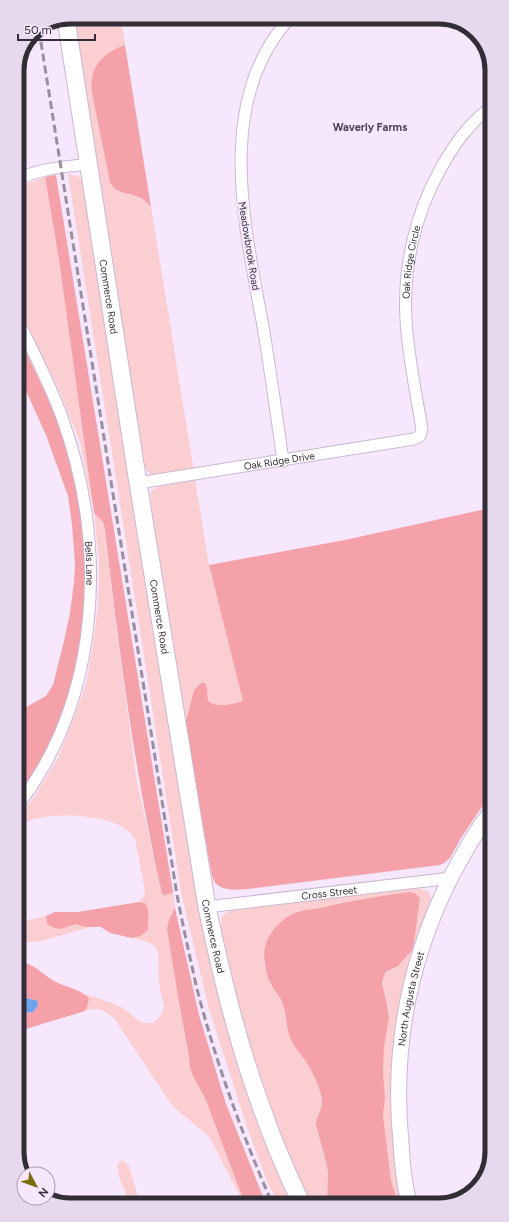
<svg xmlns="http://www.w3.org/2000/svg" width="509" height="1222" font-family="Figtree,sans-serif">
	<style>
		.green { fill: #fbcfd2 }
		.forest { fill: #f5a1a9 }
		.water { fill: #6da3ee }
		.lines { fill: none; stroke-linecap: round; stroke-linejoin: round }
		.street-casing { stroke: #cab8d2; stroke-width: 13 }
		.secondary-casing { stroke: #cab8d2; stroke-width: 17 }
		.primary-casing { stroke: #cab8d2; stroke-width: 19 }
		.street { stroke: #fff; stroke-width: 11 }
		.secondary { stroke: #fff; stroke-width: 15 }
		.primary { stroke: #fff; stroke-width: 17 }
		.rail { stroke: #9a8f9f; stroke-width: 3; stroke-dasharray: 8 4; stroke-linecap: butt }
		.labels { text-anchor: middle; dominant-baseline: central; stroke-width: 4; stroke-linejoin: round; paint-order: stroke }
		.street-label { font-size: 10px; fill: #332d36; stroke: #f6e7fd }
		.neighbourhood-label { font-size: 11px; font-weight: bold; fill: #514358; stroke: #f6e7fd }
		.rim { fill: none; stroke: #332d36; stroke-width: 5 }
	</style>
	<rect width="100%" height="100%" fill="#f6e7fd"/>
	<g class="green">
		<path d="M74,17H121L125,45C103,52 88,68 92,93L117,191C132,195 141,196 151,207L194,471L152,476L145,469Z"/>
		<polygon points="68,174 78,176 85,183 202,909 295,1203 278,1203 267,1181 248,1130 209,1009 182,897"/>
		<path d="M45,177L59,260L94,513L103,522L105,529L117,634L137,782L162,894L173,892L175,908L167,929L178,997L189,1056L190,1068L205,1098L245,1204H244L211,1140L207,1135L175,1108L169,1101L114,1018C103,1009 98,1007 85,1011L87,1007V996L85,994C97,998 111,1002 123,1008C129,1012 134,1018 140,1021C153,1028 162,1017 164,1006C162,996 159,987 159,978C157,950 165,945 132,938L143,934V902H139L143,897L145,891L135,839C122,812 40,809 19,826V817L36,794L58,758L77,709L86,684L93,644L98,607L99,563L94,513L80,442L60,393L18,306L17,187Z"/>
		<path d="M195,480L209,566L244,701C232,703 217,710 208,701L207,691L194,690L185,725L150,496L151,491L159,486Z"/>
		<polygon points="417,888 428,891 432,900 405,985 403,1203 398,1203 391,1182 383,1115 385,1098 383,1072 384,1048 389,1017 387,1005 382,983 384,975 387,972 394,969 414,946 414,934 420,898 415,893 409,892 355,900 320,908 299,911 283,920 279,923 270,934 266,943 264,962 269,979 283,1003 287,1028 291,1039 306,1060 320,1088 322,1104 316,1125 326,1162 328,1173 327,1203 309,1203 281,1137 248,1040 220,932 222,916 230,910 238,908"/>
		<polygon points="46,916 46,921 61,929 75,924 90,927 42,941 19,943 19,922"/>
		<path d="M123,1160L129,1166L140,1204H131C127,1194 115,1174 118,1163Z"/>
	</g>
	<g class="forest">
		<path d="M125,45L151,207C147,203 144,199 138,197C126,191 118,196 110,182L92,93C88,68 103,52 125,45Z"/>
		<path d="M56,175L173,892L165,895L162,894C135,774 119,652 105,529L103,522L94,513L59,260L45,177Z"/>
		<polygon points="490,296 490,356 486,304"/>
		<polygon points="18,335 49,401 61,429 73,474 79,499 85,546 85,622 73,684 49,745 36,770 19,794 19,711 46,696 53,685 64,641 70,613 74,582 75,564 72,524 68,496 46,435 18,373"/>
		<path d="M490,508L491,796L479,811L461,838L450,858L444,863L440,865L247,889C234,890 216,892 212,876L185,725L194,690L201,683H205L207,688L208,701C217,709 232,704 243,701L209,565L345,540Z"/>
		<path d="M409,892L415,893L420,898L413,949L398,966L386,972L384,975L382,983L387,1005L389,1017L384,1048L383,1072L385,1098L383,1115L391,1181L398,1203H327L328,1173L326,1162L316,1125C316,1117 322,1111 322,1102C322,1090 312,1071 305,1060C301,1054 295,1048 291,1040C286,1029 287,1017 283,1005C282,999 277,994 274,989C269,982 266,973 265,964C260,939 279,917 301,911C309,909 317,909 325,907C353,900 380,896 409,892Z"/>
		<path d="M139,902L145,903C150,910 148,921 148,930L140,936L132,938L110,933L101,927H86L75,924L61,929L54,928L47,924L46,916L55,912H78Z"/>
		<polygon points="175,908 199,1015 226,1104 266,1204 245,1204 205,1098 195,1080 190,1068 189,1056 178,997 167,929 169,920"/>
		<path d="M19,961C34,963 45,977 58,983C66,987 85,991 89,999L87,1007L85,1011L19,1031V1012C28,1014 32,1014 37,1007L32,999L19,996Z"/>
	</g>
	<polygon class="water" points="19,996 38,1001 37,1007 33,1012 26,1013 19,1012"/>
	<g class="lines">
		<defs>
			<g id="street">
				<path d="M17,180C39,168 65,167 89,164"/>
				<path id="s1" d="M18,321C34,353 51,386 63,420C107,545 102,695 19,804"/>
				<path d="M283,461C277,418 271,375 264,332C246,231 212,101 291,17"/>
				<path id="s2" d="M138,483L414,439L420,436L422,429C416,393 408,356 406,320C403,267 415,214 441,168C454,145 468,124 489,109"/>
				<path id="s3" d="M207,907L451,878"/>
			</g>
			<g id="secondary">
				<path id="s4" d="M409,1203C404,1183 402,1163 401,1143C392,1051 409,961 450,879C462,856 475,832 491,812"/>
			</g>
			<g id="primary">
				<path id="s5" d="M66,19L138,483L207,907C222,978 239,1049 265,1117C275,1146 288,1175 301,1203"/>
			</g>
		</defs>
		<use href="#street" class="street-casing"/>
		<use href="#secondary" class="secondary-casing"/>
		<use href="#primary" class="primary-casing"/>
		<use href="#street" class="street"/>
		<use href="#secondary" class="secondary"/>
		<use href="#primary" class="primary"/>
		<path class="rail" d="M39,30L177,895C183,926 190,958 197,989C216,1063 242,1134 272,1203"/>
	</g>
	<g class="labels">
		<g class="street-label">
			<text transform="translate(249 246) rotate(81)">Meadowbrook Road</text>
			<text stroke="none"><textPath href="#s2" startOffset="462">Oak Ridge Circle</textPath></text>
			<text stroke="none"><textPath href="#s5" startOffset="281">Commerce Road</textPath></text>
			<text stroke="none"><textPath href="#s2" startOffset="143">Oak Ridge Drive</textPath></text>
			<text stroke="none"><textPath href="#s1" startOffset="255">Bells Lane</textPath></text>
			<text stroke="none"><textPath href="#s5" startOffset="605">Commerce Road</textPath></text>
			<text stroke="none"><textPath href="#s3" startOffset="123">Cross Street</textPath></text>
			<text stroke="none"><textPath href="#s5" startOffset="929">Commerce Road</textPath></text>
			<text stroke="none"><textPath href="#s4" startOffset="206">North Augusta Street</textPath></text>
		</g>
		<g class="neighbourhood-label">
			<text x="370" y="127">Waverly Farms</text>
		</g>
	</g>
	<path d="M0 0H509V1222H0ZM70 24H439A46 46 0 0 1 485 70V1152A46 46 0 0 1 439 1198H70A46 46 0 0 1 24 1152V70A46 46 0 0 1 70 24Z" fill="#e6d8ed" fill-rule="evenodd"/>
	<path class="rim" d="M70 24H439A46 46 0 0 1 485 70V1152A46 46 0 0 1 439 1198H70A46 46 0 0 1 24 1152V70A46 46 0 0 1 70 24Z"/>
	<g transform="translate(36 1186) rotate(131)"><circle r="19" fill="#f6e7fd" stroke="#a89dad"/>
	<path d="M0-3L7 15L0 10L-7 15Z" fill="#796d0a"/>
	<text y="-6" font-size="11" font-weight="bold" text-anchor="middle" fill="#332d36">N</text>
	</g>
	<path d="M18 34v6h77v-6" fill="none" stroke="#332d36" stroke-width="2"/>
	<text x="24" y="34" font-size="12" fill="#332d36" stroke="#f6e7fd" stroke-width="3" paint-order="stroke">50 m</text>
</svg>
